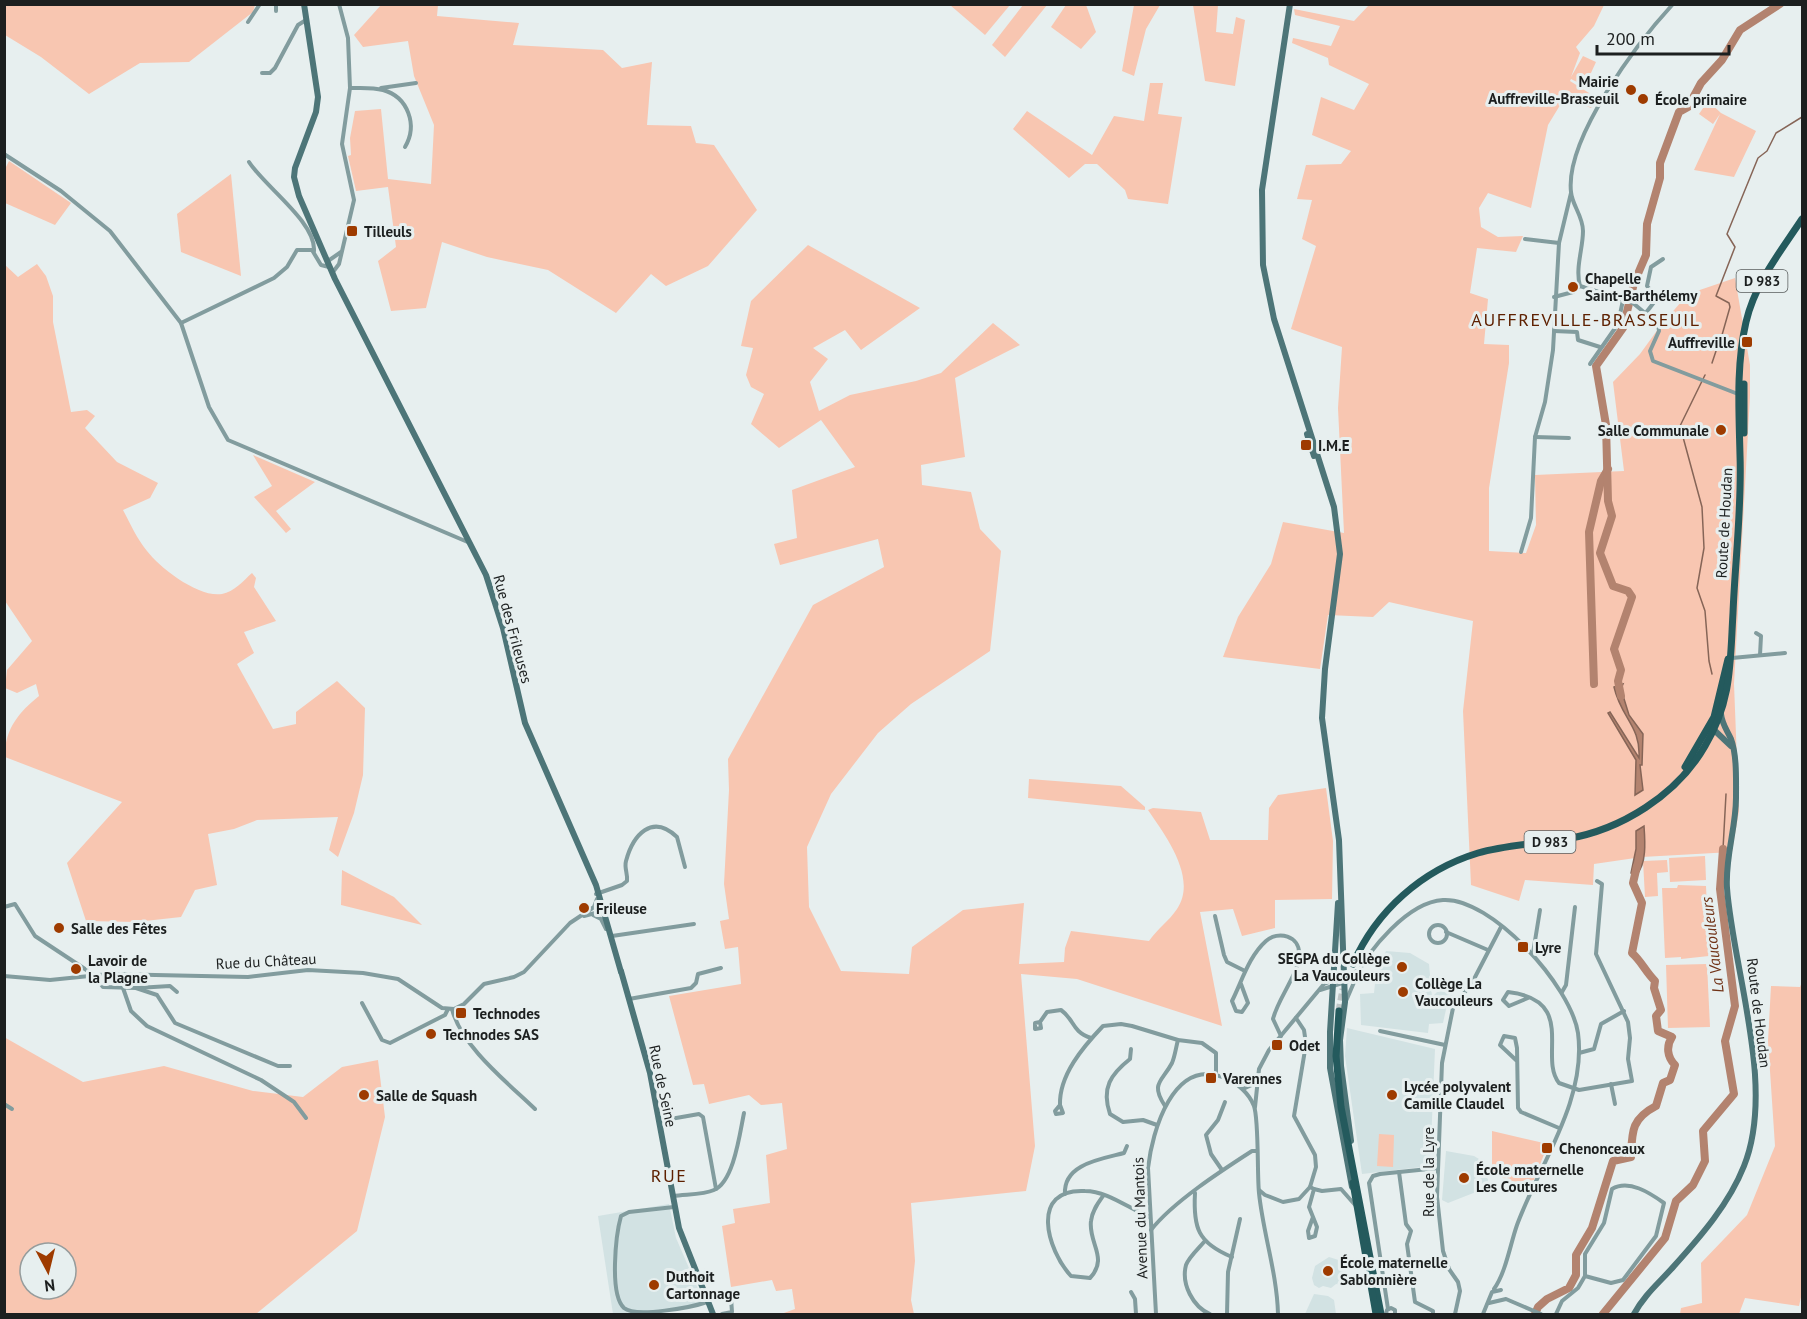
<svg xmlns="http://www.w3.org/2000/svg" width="1807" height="1319" font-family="'PT Sans',sans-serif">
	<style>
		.built { fill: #d2e2e3 }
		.green { fill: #f8c6b1; fill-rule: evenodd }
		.water { fill: #b3836f; stroke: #866557; stroke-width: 1.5 }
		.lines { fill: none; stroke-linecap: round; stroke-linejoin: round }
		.stream { stroke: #866557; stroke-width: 1.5 }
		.river { stroke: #b3836f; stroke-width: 8 }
		.primary-tunnel { stroke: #bec5c5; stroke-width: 7; stroke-dasharray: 7 3.5; stroke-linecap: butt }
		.street { stroke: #829c9e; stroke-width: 4 }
		.secondary { stroke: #4d7578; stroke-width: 6 }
		.primary { stroke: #245a5d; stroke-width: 7 }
		.poi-dot { fill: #9e3b00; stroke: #e7efef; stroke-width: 2 }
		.labels { text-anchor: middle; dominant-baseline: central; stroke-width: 6; stroke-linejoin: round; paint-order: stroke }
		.shield { fill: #e7efef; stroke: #595d5d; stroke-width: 1.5 }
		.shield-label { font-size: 14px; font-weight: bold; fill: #1c1f1f }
		.poi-label { font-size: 15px; font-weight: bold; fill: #1c1f1f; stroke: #e7efef; text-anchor: start }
		.street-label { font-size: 15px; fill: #1c1f1f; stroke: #e7efef }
		.water-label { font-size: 16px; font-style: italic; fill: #703216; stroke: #e7efef }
		.quarter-label { font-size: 18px; letter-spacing: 1.5px; fill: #5e2000; stroke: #e7efef }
	</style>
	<rect width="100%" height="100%" fill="#e7efef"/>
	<g class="built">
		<polygon points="1386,951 1410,953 1429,964 1432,997 1439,990 1455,996 1447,1005 1443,1023 1429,1024 1428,1033 1361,1025 1360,994 1374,993 1376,974"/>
		<polygon points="1347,1028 1435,1049 1430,1166 1362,1174 1345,1056"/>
		<polygon points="1446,1151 1474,1156 1484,1162 1484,1176 1488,1179 1487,1192 1476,1192 1448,1203 1442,1200"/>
		<polygon points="669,1204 676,1238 705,1305 642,1314 613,1314 598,1216"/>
		<polygon points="1329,1257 1345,1262 1340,1285 1336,1284 1331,1288 1323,1286 1319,1288 1314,1285 1312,1278 1315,1266"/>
		<polygon points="1314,1294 1328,1296 1334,1300 1336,1314 1305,1314"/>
	</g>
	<g class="green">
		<polygon points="4,5 255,5 253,12 189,62 140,63 89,94 41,57 5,35"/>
		<polygon points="381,5 438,5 437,16 519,23 513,45 603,50 622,68 652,62 647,125 691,126 696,143 714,145 757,210 708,266 666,286 651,274 616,313 548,270 487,257 442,242 426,308 391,311 378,261 396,247 388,187 356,191 348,156 351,155 350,138 355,111 381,109 388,179 431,184 434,125 414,76 408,41 363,47 354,35"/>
		<polygon points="950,5 1010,5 985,35"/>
		<polygon points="1023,5 1047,5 1005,57 992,45"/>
		<polygon points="1066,5 1086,5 1096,32 1081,49 1051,27"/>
		<polygon points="1134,5 1160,5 1146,29 1134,76 1122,71"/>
		<polygon points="1193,5 1218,5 1216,32 1233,34 1236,17 1245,20 1235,86 1205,81"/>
		<polygon points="1369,5 1604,5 1594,26 1576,47 1580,53 1571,77 1583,56 1596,62 1585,86 1571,79 1570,81 1597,98 1591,108 1565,97 1548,125 1531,208 1488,193 1479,208 1481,227 1498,237 1523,236 1516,252 1477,248 1470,293 1488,299 1484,344 1509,345 1509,363 1489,488 1489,551 1526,553 1536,525 1535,475 1624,471 1613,382 1640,354 1661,325 1688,294 1735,278 1750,365 1750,396 1734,684 1739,811 1732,852 1642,857 1594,864 1593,885 1525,880 1519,901 1471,885 1463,711 1473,621 1389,602 1373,617 1328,615 1320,669 1223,657 1238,617 1271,564 1283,522 1344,533 1338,408 1342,347 1291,329 1316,246 1302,239 1312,200 1297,199 1306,165 1341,164 1351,151 1312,135 1321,97 1354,110 1369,84 1329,65 1328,58 1292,43 1293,38 1331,46 1340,26 1295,15 1294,9 1354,21"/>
		<polygon points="1150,83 1163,83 1158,114 1182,117 1168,204 1128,199 1125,190 1097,164 1085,164 1069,178 1013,129 1027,111 1092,155 1114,116 1144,121"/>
		<polygon points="1708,101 1721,113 1756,131 1734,177 1694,170 1720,114 1713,124 1699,114"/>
		<polygon points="9,161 71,203 55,225 5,203 5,169"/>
		<polygon points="231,174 241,276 181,252 177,214"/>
		<path d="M808,245L920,308L861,350L845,330L813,348L828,359L810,382L819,411L850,395L916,381L941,373L993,323L1020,345L955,378L965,457L921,465L922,485L971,492L980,529L1001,551L990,651L911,704L878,733L831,794L807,847L809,907L841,971L909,974L912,947L963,910L1024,903L1019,964L1064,962L1065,948L1071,931L1149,941C1157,929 1169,921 1177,909C1198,878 1165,835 1148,810L1153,808L1201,812L1210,840H1268L1269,808L1278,795L1326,788L1333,841L1332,899L1275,900V928L1242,936L1233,909L1200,912L1222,1026L1077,979L1021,974L1035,1146L1026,1191L911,1203L915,1261L911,1300L914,1314H781L795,1309L792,1289L776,1291L772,1280L731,1287L722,1226L735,1223L733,1209L770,1203L766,1155L787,1149L782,1103L761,1105L749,1095L709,1104L704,1084L693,1085L669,996L741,984L738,947L725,949L720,921L729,919L724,884L729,790L728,759L813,605L884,567L878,539L780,565L774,544L797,538L792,490L855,467L821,420L779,448L751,424L764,394L751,387L746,375L753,348L741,346L751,301Z"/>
		<path d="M4,264L18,277L37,264L46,276L53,296V322L71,412L87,410L95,416L85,428L117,462L158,483L150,498L123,510C130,523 137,539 147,551C160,568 199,598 222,594C234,592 243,581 252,573L256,578L254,587L276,621L244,632L254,653L237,664L273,729L296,724V712L337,681L365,708L363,775L354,813L338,857L329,850L338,817L257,820L234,829L208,834L217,885L195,890L181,917L136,922L86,921L67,863L122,802L5,757C4,730 19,712 39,696L36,684L17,693L5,688L7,670L32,641L5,601Z"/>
		<polygon points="253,455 315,482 276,511 291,529 286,533 254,497 272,486"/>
		<polygon points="1029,779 1121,786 1145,807 1145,810 1028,798"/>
		<polygon points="1705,856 1706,880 1670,882 1669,858"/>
		<polygon points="1667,860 1668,872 1657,873 1658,896 1645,897 1643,861"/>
		<polygon points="342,870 394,897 422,925 341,905"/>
		<polygon points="1678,885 1706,886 1709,956 1681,959 1681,957 1665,958 1662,888 1677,888"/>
		<polygon points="1707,964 1710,1027 1668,1028 1666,965"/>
		<polygon points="1802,982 1802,1293 1799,1306 1745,1298 1739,1314 1680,1314 1681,1308 1702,1303 1701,1263 1747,1215 1775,1146 1768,1041 1771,986 1800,987"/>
		<path d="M4,1037L83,1082L164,1066L253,1091L303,1097L342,1067L378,1060L385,1117L357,1231L256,1314H5ZM30,1253H66V1289H30Z"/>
		<polygon points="1492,1131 1548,1144 1534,1180 1514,1183 1492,1173"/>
		<polygon points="1379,1134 1394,1135 1393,1167 1377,1166"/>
	</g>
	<g class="water">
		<path d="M1623,684L1621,689L1629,715L1643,734L1642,765H1640L1643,790L1635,795L1636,760L1608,713L1610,712L1639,758C1641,726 1621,718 1614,687Z"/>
		<path d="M1644,826C1645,840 1647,865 1636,875L1631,873L1636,849V831Z"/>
	</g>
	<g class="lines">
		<g class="stream">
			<polyline points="1722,335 1730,307 1729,303 1716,296 1735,247 1727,234 1758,158 1767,151 1776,133 1802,117"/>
			<polyline points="1712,363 1716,351"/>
			<polyline points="1705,375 1680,426 1702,507 1704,548 1697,588 1705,611 1709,661 1712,674"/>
			<polyline points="1723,849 1726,794"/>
		</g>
		<g class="river">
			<polyline points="1594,684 1589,532 1601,481 1608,469"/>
			<polyline points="1621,696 1618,681 1621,670 1614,649 1632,597 1628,591 1613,586 1600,553 1612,516 1608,501 1606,425 1596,366 1623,328 1634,283 1646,255 1647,224 1660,178 1660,163 1679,112 1688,107 1701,83 1722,60 1740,30 1780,4"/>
			<path d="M1535,1314L1538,1307L1547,1299L1569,1288L1576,1275V1255L1592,1228L1613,1161L1631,1157C1632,1132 1631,1119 1656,1106L1663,1083L1670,1080L1675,1065C1667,1057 1666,1046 1672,1037L1658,1031L1656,1016L1661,1010L1654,988L1655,981C1645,971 1642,962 1632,953L1642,903L1633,883L1637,866"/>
			<polyline points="1603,1314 1665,1238 1676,1201 1693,1185 1705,1161 1703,1131 1734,1094 1725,1041 1735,1006 1720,889 1723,849"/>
		</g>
		<polyline class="primary-tunnel" points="1339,1011 1343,989"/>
		<g class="street">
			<polyline points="276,11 276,4"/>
			<polyline points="248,22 260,4"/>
			<polyline points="262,73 270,73 275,68 298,25 306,20"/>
			<path d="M350,88C360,88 372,87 383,90C408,97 418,125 405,147"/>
			<polyline points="381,88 416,83"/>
			<polyline points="4,154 61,191 110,231 181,323 209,407 228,440 470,543"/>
			<path d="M249,162C264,186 316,222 314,251"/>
			<polyline points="1525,239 1559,243"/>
			<polyline points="328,261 341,252"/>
			<polyline points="333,272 339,264 354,200 342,144 350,88 348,38 339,4"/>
			<path d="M1580,286C1575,268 1583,249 1583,231C1583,216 1572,205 1571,192C1565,138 1638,42 1673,4"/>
			<polyline points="1580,286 1633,303 1658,324 1659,331 1650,351 1653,361 1738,394"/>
			<polyline points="1554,297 1573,292 1580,286"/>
			<polyline points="1645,314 1655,301 1653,293 1647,286 1651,267 1663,259"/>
			<polyline points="181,323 274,278 287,267 297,250 312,250 321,265 329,267"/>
			<polyline points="1554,331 1577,332 1578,340 1600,347"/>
			<polyline points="1590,364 1618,324 1623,300"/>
			<polyline points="1535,437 1569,438"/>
			<polyline points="1521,552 1531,518 1535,437 1545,402 1553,350 1559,243 1571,193"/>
			<polyline points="1756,633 1761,636 1760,655"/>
			<polyline points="1732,658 1785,653"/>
			<path d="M596,894L622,885L627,881C628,874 624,868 626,861C633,835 652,813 677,837L685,867"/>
			<polyline points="4,907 15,904 35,936 94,975 103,987 136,988 157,995 175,1023 278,1066 290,1066"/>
			<polyline points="593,915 601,919 606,929"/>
			<polyline points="584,916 599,912 603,906"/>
			<polyline points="1215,916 1224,955 1227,962 1245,971"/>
			<circle cx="1438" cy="934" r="9"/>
			<polyline points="1446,932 1488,950"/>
			<polyline points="612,936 694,924"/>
			<polyline points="1533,953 1540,910"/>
			<polyline points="4,976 50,980 109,974 248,977 308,970 363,973 398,979 442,1008 454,1009 464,1004 484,984 514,977 524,972 570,923 594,907 597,899"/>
			<path d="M1241,984L1248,1003L1242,1012L1236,1011L1232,1001C1242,981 1249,956 1266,941C1278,930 1300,936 1299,954C1299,974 1278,998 1273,1019L1281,1036"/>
			<polyline points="123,988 131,1011 147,1026 261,1080 294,1102 306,1118"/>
			<polyline points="137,988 170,986 177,992"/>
			<path d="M1320,990L1355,979C1368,950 1408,902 1443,900C1491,897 1571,986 1578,1033C1587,1100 1539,1165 1517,1225C1510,1245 1506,1272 1494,1289"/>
			<polyline points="1562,992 1566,985 1575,907"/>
			<path d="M1528,998L1509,1006L1503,1000L1508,992C1578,1000 1538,1057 1559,1083L1579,1090L1632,1081L1628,1059L1630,1038L1628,1022L1596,954L1602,884L1597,881"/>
			<polyline points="629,999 691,988 696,983 698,974 721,968"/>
			<polyline points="1346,1001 1355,980"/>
			<polyline points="362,1003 382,1040 390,1043 445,1015 448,1009"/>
			<path d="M452,1009C461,1046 508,1083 535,1109"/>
			<path d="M1040,1022L1041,1028L1035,1029V1023L1040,1022L1047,1012L1061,1010C1075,1020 1071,1031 1091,1038"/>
			<polyline points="1380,1031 1445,1045"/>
			<path d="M1131,1049L1130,1059C1111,1074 1101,1088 1110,1114L1123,1122L1143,1120L1157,1125"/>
			<polyline points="1579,1053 1594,1049 1601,1024 1624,1011"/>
			<polyline points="1517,1061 1500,1045 1504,1036 1515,1038 1517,1048 1518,1108 1521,1112 1559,1128"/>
			<polyline points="1611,1084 1615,1104"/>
			<polyline points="1243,1089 1256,1083"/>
			<polyline points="4,1104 12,1109"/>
			<path d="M1060,1105L1063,1113L1056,1114L1055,1111L1060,1105C1059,1075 1083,1047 1103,1026L1121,1024L1132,1026L1178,1040L1202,1043L1216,1053V1075"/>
			<path d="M1165,1106C1150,1083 1162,1082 1172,1063C1175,1056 1176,1047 1178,1040"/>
			<polyline points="1255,1107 1259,1069 1269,1050 1324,984 1357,971"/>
			<polyline points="659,1121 699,1114 703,1117 716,1189"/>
			<polyline points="1222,1170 1211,1154 1206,1135 1218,1120 1225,1102"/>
			<polyline points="1399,1172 1406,1224 1411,1231 1407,1244 1415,1302 1433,1311 1433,1314"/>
			<polyline points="1310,1187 1314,1189 1309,1207 1317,1227 1315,1236 1309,1238 1308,1231 1313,1217"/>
			<polyline points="1314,1189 1322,1191 1341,1189 1356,1206"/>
			<polyline points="1259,1190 1265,1195 1283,1202 1299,1199 1310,1187 1316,1167 1315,1155 1294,1116 1306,1044 1304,1030 1296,1018"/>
			<path d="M1195,1193C1193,1228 1198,1243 1232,1257"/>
			<path d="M1065,1194C1063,1164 1101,1159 1124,1153L1127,1146"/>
			<path d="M673,1196C685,1194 703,1195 714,1190C734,1182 740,1132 744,1113"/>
			<path d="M1103,1196C1098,1203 1092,1211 1091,1221C1088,1243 1109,1258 1090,1278L1071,1276C1047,1250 1029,1188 1085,1191C1108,1191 1129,1209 1150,1217"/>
			<path d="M674,1207L629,1212L621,1216C616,1234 609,1294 624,1308C636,1318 693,1307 707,1302"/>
			<path d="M1151,1230C1173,1202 1221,1171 1252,1151H1256"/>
			<path d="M1204,1242C1199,1248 1189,1257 1186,1265C1181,1284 1193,1307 1210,1314"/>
			<polyline points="1131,1292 1135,1299 1136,1314"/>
			<polyline points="1489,1303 1506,1299 1541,1314"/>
			<polyline points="1388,1309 1369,1183 1373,1176 1380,1174 1438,1168"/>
			<polyline points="722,1314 732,1312 731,1298"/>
			<path d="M1156,1314L1148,1168C1152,1132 1173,1056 1225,1078C1237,1083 1249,1093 1254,1106C1259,1120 1257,1174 1259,1193C1263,1233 1277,1273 1278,1314"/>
			<polyline points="1227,1314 1228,1272 1240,1219"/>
			<polyline points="1386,1314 1387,1310 1391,1308 1395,1310 1395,1314"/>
			<polyline points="1455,1314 1460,1291 1458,1282 1449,1269 1443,1251 1437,1197 1442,1063 1453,1008 1473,981 1501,927"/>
			<polyline points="1483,1314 1492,1292 1501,1290"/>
			<path d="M1556,1314L1562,1301L1578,1288L1585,1276V1254L1604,1223L1612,1189C1629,1179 1650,1193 1664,1203L1656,1236L1623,1280L1611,1283L1585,1276"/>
		</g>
		<g class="secondary">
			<polyline points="304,4 318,97 316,112 295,168 294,177 299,196 335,279 486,575 503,628 525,723 596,885 621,972"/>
			<polyline points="1290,4 1262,190 1263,265 1274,319 1334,507 1340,554 1325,669 1322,718 1339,840 1345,1002 1340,1040 1341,1066 1351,1141"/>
			<polyline points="1307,434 1314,456"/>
			<polyline points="1712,728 1731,746"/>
			<polyline points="1338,903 1330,1032 1330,1068 1352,1187"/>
			<polyline points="621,971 650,1073 679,1228 713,1314"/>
			<path d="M1634,1314C1644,1295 1660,1282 1674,1266C1701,1236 1729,1204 1744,1166C1776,1087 1733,970 1727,888C1725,857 1736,828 1736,798C1736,780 1737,755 1731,739C1727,730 1722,724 1721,714"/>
		</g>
		<g class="primary">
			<polyline points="1744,433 1744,384"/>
			<polyline points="1685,767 1714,717 1728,659"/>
			<path d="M1353,964C1376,911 1422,870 1478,853C1506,845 1536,844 1566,839C1621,830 1677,795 1705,746C1732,701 1730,663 1733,613C1735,561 1742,507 1740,455C1739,411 1736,365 1746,322C1755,283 1781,251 1802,219"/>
			<polyline points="1339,1011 1336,1056 1341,1107 1381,1314"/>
			<polyline points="1353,1183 1376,1314"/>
		</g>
	</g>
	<g class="poi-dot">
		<circle cx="1631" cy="90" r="6"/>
		<circle cx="1643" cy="99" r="6"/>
		<rect x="346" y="225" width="12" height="12" rx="3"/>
		<circle cx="1573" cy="287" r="6"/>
		<rect x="1741" y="336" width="12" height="12" rx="3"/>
		<circle cx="1721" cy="430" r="6"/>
		<rect x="1300" y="439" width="12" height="12" rx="3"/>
		<circle cx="584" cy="908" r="6"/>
		<circle cx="59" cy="928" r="6"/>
		<rect x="1517" y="941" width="12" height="12" rx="3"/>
		<circle cx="1402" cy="967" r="6"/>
		<circle cx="76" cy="969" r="6"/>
		<circle cx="1403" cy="992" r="6"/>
		<rect x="455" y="1007" width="12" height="12" rx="3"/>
		<circle cx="431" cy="1034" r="6"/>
		<rect x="1271" y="1039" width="12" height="12" rx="3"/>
		<rect x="1205" y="1072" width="12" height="12" rx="3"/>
		<circle cx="364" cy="1095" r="6"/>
		<circle cx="1392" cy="1095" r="6"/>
		<rect x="1541" y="1142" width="12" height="12" rx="3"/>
		<circle cx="1464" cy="1178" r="6"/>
		<circle cx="1328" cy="1271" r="6"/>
		<circle cx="654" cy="1285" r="6"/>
	</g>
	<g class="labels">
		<g class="shield">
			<rect x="1736.5" y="270" width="51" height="22" rx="4.5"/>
			<rect x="1524.5" y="831" width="51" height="22" rx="4.5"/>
		</g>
		<g class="shield-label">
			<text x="1762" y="281">D 983</text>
			<text x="1550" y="842">D 983</text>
		</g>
		<g class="poi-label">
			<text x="1619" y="81" text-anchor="end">Mairie<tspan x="1619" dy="17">Auffreville-Brasseuil</tspan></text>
			<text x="1655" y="99">École primaire</text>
			<text x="364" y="231">Tilleuls</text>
			<text x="1585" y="278">Chapelle<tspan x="1585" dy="17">Saint-Barthélemy</tspan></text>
			<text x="1735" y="342" text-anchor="end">Auffreville</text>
			<text x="1709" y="430" text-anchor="end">Salle Communale</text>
			<text x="1318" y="445">I.M.E</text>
			<text x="596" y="908">Frileuse</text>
			<text x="71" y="928">Salle des Fêtes</text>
			<text x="1535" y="947">Lyre</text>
			<text x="1390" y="958" text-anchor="end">SEGPA du Collège<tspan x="1390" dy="17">La Vaucouleurs</tspan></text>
			<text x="88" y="960">Lavoir de<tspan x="88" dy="17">la Plagne</tspan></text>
			<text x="1415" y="983">Collège La<tspan x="1415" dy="17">Vaucouleurs</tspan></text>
			<text x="473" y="1013">Technodes</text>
			<text x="443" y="1034">Technodes SAS</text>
			<text x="1289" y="1045">Odet</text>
			<text x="1223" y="1078">Varennes</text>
			<text x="1404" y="1086">Lycée polyvalent<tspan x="1404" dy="17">Camille Claudel</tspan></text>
			<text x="376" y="1095">Salle de Squash</text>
			<text x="1559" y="1148">Chenonceaux</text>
			<text x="1476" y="1169">École maternelle<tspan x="1476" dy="17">Les Coutures</tspan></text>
			<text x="1340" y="1262">École maternelle<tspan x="1340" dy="17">Sablonnière</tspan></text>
			<text x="666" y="1276">Duthoit<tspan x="666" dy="17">Cartonnage</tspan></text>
		</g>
		<g class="street-label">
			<text transform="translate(1724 523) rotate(-87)">Route de Houdan</text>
			<text transform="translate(513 629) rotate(75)">Rue des Frileuses</text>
			<text transform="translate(266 961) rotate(-3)">Rue du Château</text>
			<text transform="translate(1759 1013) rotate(83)">Route de Houdan</text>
			<text transform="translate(663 1086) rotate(78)">Rue de Seine</text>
			<text transform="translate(1428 1172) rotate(-90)">Rue de la Lyre</text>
			<text transform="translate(1140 1218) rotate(-92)">Avenue du Mantois</text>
		</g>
		<g class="water-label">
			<text transform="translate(1712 945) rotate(-97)">La Vaucouleurs</text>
		</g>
		<g class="quarter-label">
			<text x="1586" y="319">AUFFREVILLE-BRASSEUIL</text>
			<text x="669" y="1175">RUE</text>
		</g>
	</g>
	<rect width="1807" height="1319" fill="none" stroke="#1c1f1f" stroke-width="12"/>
	<g transform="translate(48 1271) rotate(173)"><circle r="28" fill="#e7efef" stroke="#969c9c" stroke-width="1.5"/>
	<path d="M0-4.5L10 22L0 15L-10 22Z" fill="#9e3b00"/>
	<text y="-9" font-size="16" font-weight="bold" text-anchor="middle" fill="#1c1f1f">N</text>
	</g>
	<path d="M1597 45v9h132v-9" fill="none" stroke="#1c1f1f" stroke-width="3"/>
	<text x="1606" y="45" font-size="18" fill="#1c1f1f" stroke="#e7efef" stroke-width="4.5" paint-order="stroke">200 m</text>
</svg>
